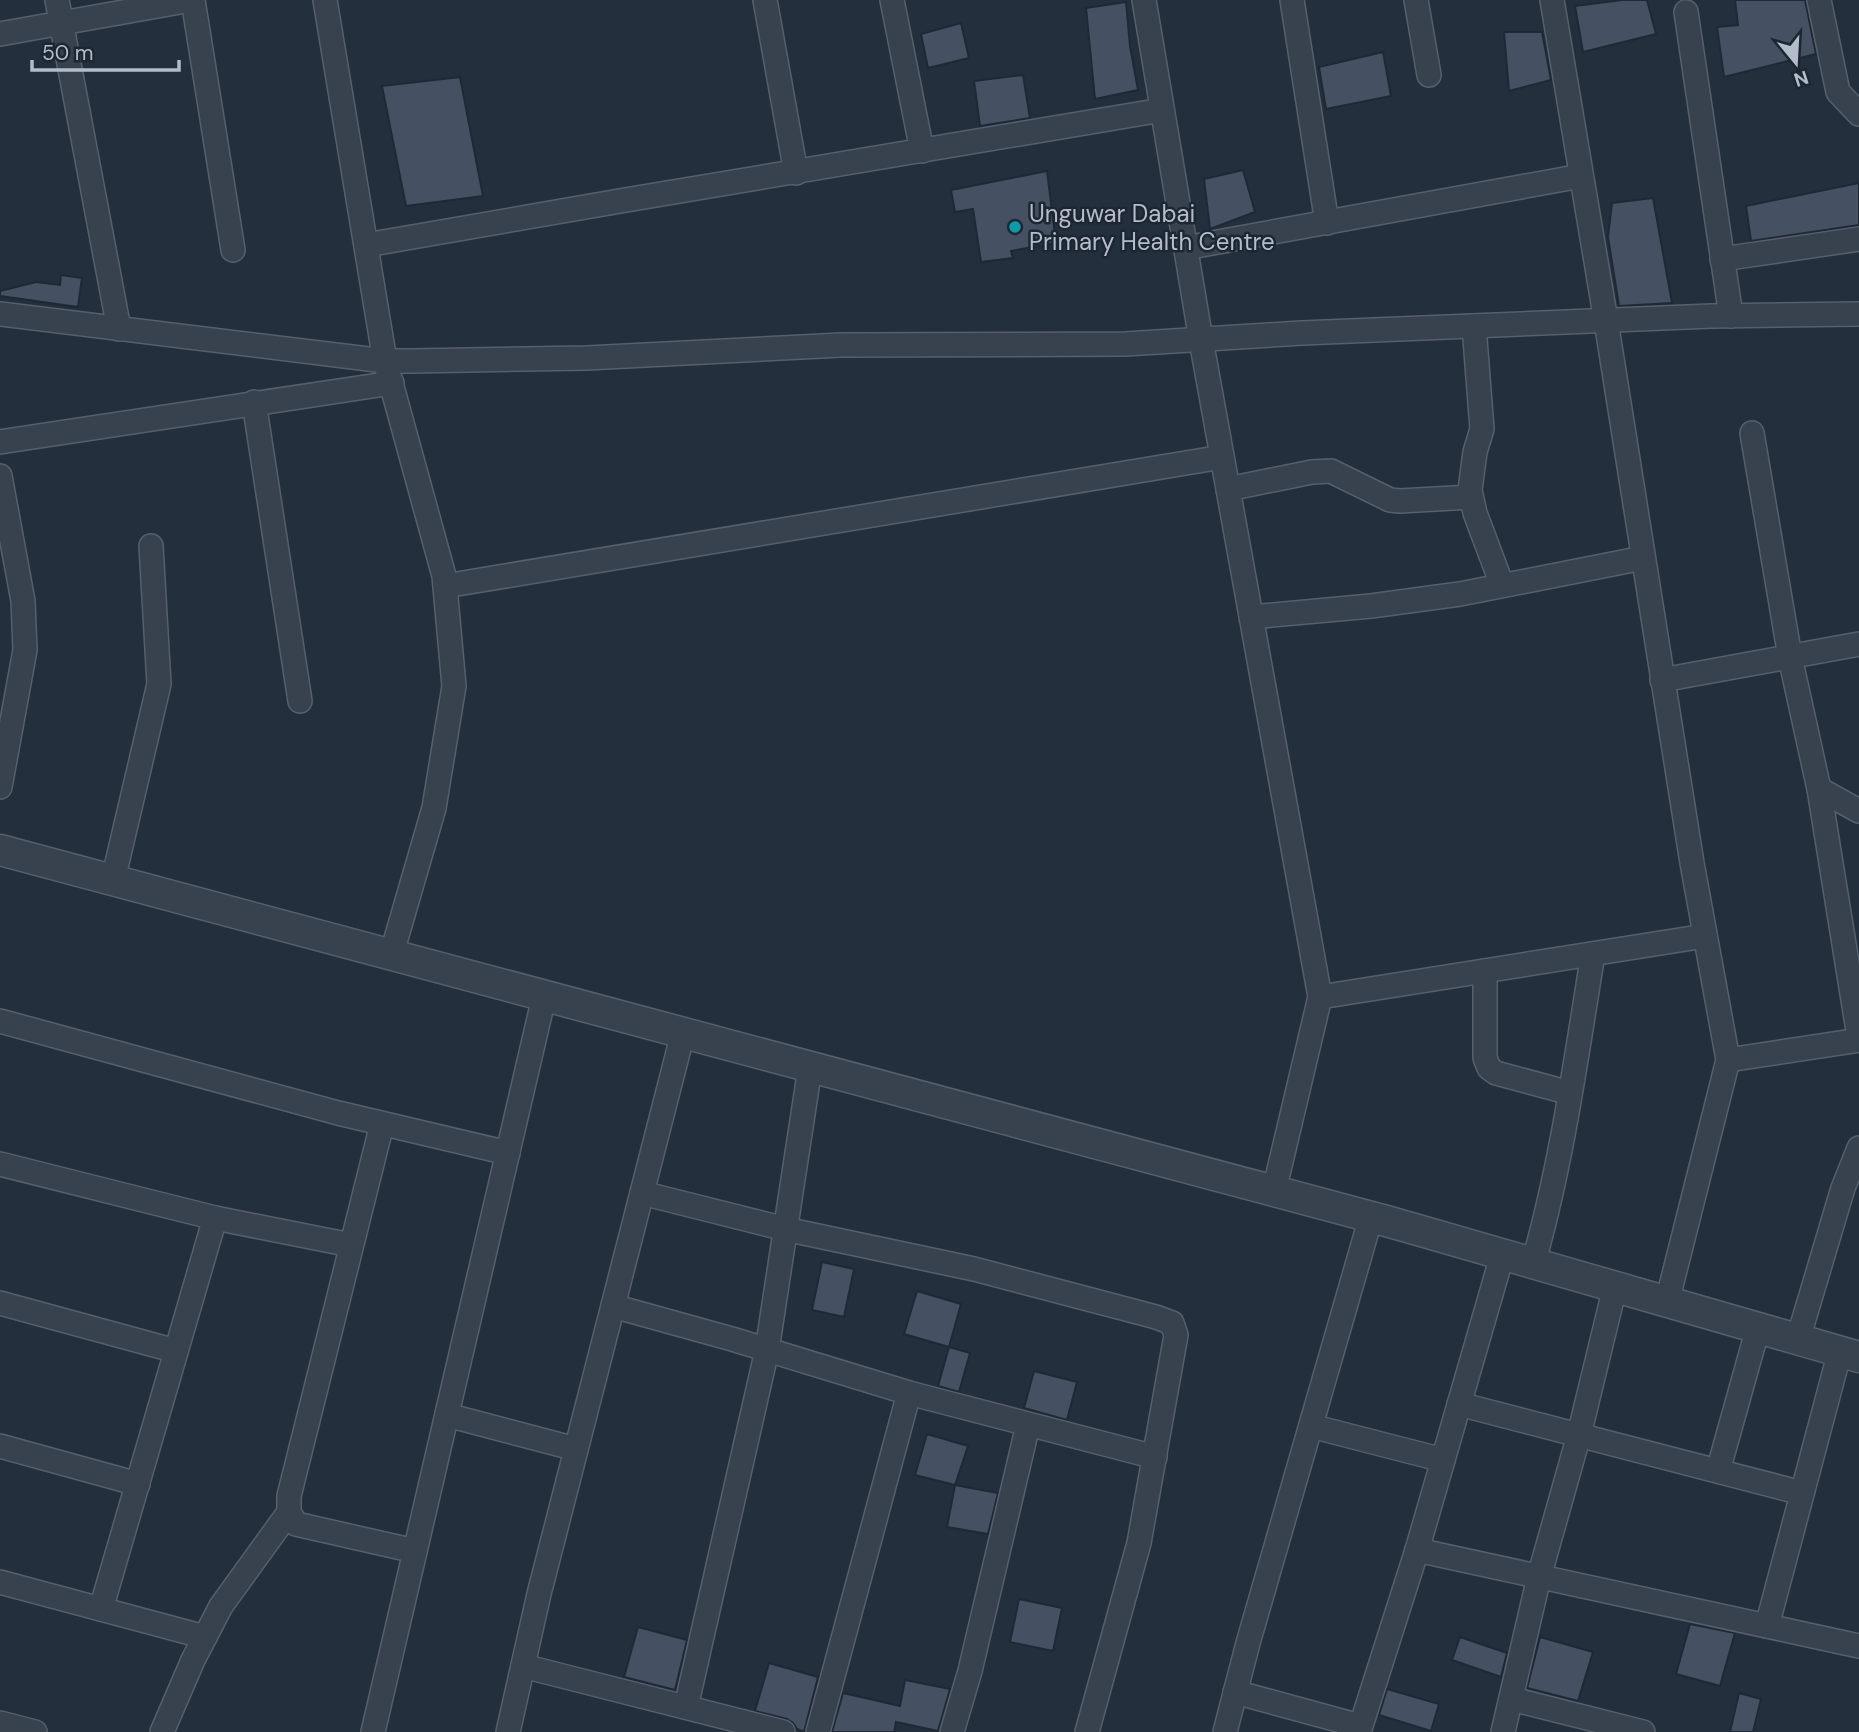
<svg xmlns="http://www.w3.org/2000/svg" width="1859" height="1732" font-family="'DM Sans',sans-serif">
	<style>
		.building { fill: #455162; stroke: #1f2835; stroke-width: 2 }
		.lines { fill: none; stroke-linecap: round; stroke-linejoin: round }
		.minor-casing { stroke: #565f6c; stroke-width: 26 }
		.tertiary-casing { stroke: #565f6c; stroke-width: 33 }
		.minor { stroke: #38414e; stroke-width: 23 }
		.tertiary { stroke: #38414e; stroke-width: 30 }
		.culture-dot { fill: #0f9aa8; stroke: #1d2633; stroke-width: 2.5 }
		.labels { text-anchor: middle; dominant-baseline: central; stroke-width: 5; stroke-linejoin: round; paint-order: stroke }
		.poi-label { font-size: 24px; fill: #b4bcc9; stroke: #1d2633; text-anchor: start }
	</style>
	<rect width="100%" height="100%" fill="#242f3e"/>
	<g class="building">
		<polygon points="1622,0 1647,0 1656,34 1583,52 1575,6"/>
		<polygon points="1735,0 1805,0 1816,54 1724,77 1717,27 1738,25"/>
		<polygon points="1126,2 1130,46 1138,90 1095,99 1086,8"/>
		<polygon points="961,23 969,58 928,68 921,34"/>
		<polygon points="1504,32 1542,32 1551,80 1509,91"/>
		<polygon points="1383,52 1391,96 1326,109 1319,67"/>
		<polygon points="1023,75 1030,118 980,126 974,81"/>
		<polygon points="460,77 483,196 406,206 382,86"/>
		<polygon points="1243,170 1255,212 1210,229 1204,179"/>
		<polygon points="1047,171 1056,243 1011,251 1013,258 981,262 973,209 955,212 951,190"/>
		<polygon points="1859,183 1859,225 1751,241 1746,206"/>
		<polygon points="1653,198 1672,303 1619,306 1608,237 1612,203"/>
		<polygon points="61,275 82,278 78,307 0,296 0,291 36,282 60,285"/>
		<polygon points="822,1262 854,1269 844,1317 812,1310"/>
		<polygon points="917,1291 961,1304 949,1347 904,1334"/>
		<polygon points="949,1347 970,1353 959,1392 938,1386"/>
		<polygon points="1034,1371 1077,1382 1067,1420 1024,1408"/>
		<polygon points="927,1434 968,1446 955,1485 915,1475"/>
		<polygon points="955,1485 998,1493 988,1534 947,1527"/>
		<polygon points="1019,1599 1062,1608 1053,1651 1010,1642"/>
		<polygon points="1690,1624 1735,1633 1720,1686 1676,1674"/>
		<polygon points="638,1627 687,1640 675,1690 624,1677"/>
		<polygon points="1460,1637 1507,1653 1501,1677 1452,1660"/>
		<polygon points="1540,1637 1593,1652 1578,1701 1527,1688"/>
		<polygon points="769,1663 818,1677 804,1732 797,1729 793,1723 787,1719 755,1711"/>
		<polygon points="905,1680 950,1689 938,1731 896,1722 894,1732 832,1732 843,1693 900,1706"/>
		<polygon points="1387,1689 1439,1704 1431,1731 1379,1715"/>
		<polygon points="1739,1693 1761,1699 1753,1732 1730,1732"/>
	</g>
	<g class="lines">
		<defs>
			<g id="minor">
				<polyline points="57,0 119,329"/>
				<polyline points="193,0 233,250"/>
				<polyline points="325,0 385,361 444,576 454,686 434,808 391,956"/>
				<polyline points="765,0 796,173"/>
				<polyline points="892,0 922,151"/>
				<polyline points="1144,0 1201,340 1320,997 1274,1191"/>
				<polyline points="1292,0 1327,223"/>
				<polyline points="1416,0 1429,75"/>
				<polyline points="1552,0 1606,321 1692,863 1728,1060 1667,1302"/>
				<polyline points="1819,0 1838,92 1859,114"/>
				<polyline points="1686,12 1731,316"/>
				<polyline points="0,34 191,0"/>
				<path d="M366,245C631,198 897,155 1162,110"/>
				<polyline points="1185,248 1581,176"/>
				<polyline points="1722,259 1859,239"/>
				<polyline points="0,314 385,361 412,361 587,358 841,345 1125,344 1302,333 1711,316 1859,314"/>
				<polyline points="1474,326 1482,429 1475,452 1470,490 1475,513 1502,585"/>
				<polyline points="254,402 300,701"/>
				<polyline points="1752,433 1790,657 1819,789 1859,1037"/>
				<polyline points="0,442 392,383"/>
				<polyline points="0,476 23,601 25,650 0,787"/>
				<polyline points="1228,489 1312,472 1331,471 1390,500 1400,501 1471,497"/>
				<polyline points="445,586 1222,457"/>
				<polyline points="1251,617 1371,606 1460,594 1643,558"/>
				<polyline points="1662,680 1859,644"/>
				<polyline points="1819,789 1859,811"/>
				<polyline points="113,880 159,684 151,546"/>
				<polyline points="1485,971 1485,1058 1489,1068 1496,1073 1570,1093"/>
				<polyline points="1320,997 1705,936"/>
				<polyline points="0,1021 338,1113 508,1153"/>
				<polyline points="1728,1060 1859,1040"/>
				<polyline points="382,1124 289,1496 289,1512 296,1524 415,1551"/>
				<polyline points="0,1164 215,1218 351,1245"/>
				<polyline points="642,1193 785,1229 974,1269 1156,1317 1172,1323 1176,1335 1139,1543 1087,1732"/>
				<path d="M1533,1264C1562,1163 1576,1058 1593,954"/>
				<polyline points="0,1303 176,1351"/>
				<polyline points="613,1306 732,1339 909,1393 1155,1457"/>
				<polyline points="1798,1339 1843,1188 1859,1148"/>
				<polyline points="1459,1404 1802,1493"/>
				<polyline points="447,1415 576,1449"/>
				<polyline points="1311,1426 1443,1460"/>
				<polyline points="0,1446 138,1484"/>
				<polyline points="1718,1471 1758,1328"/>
				<polyline points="1417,1550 1859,1646"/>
				<polyline points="0,1582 205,1637"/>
				<polyline points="101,1609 215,1218"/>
				<polyline points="1767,1626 1840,1351"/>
				<polyline points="523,1666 783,1732"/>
				<polyline points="1235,1692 1360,1726"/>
				<polyline points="1512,1699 1643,1732"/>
				<polyline points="686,1707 767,1350 810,1068"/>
				<polyline points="0,1723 35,1732"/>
				<polyline points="162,1732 193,1660 221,1606 289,1512"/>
				<polyline points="373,1732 544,997"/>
				<polyline points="508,1732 539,1594 683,1033"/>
				<polyline points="818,1732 909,1393"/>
				<polyline points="952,1732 970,1671 1028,1425"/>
				<polyline points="1225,1732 1248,1643 1371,1217"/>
				<polyline points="1359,1732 1417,1550 1502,1256"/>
				<polyline points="1503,1732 1539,1577 1579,1435 1615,1287"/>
			</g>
			<polyline id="tertiary" points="0,850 1390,1222 1859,1357"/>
		</defs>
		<use href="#minor" class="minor-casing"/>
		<use href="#tertiary" class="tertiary-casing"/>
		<use href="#minor" class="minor"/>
		<use href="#tertiary" class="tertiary"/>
	</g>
	<circle class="culture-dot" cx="1015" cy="227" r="7"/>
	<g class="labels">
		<g class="poi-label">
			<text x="1029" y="213">Unguwar Dabai<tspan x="1029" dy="28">Primary Health Centre</tspan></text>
		</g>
	</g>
	<g transform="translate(1796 63) rotate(162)" stroke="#1d2633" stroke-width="5" paint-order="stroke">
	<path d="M0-5L12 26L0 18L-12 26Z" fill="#b4bcc9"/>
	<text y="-10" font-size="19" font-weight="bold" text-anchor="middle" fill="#b4bcc9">N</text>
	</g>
	<path d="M32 60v10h147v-10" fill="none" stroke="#b4bcc9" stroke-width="3.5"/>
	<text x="42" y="60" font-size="21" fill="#b4bcc9" stroke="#1d2633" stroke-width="5" paint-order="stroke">50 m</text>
</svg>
